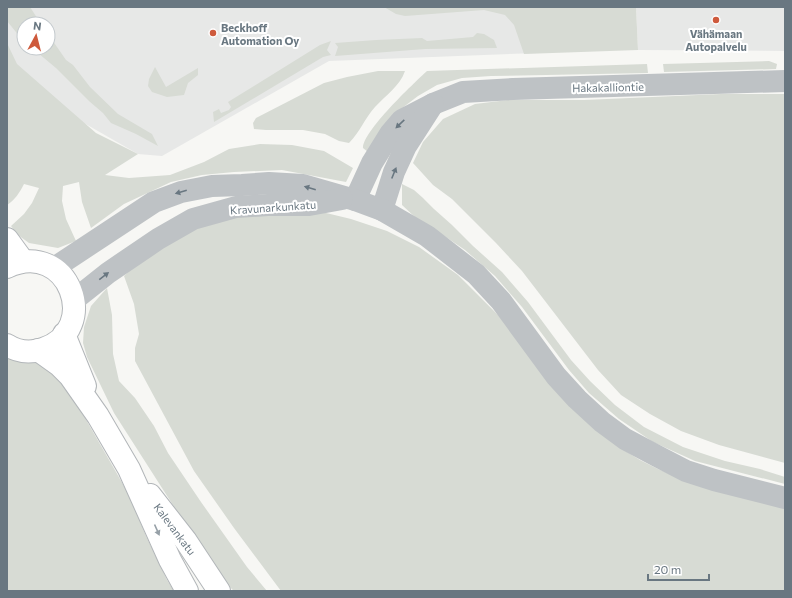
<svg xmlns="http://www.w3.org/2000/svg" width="792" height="598" font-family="Commissioner,sans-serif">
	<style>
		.built { fill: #e7e8e7; fill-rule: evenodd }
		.green { fill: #d7dbd4 }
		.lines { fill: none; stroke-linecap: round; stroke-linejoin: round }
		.major-casing { stroke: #b2b6b9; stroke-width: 24 }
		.minor { stroke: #bec2c5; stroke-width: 22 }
		.major { stroke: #fff; stroke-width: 22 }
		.oneway { fill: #697781 }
		.oneway2 { fill: #96a0a7 }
		.poi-dot { fill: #ce5a3c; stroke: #fff; stroke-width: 1.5 }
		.labels { text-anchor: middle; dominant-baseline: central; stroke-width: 4; stroke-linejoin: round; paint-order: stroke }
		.poi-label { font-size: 11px; font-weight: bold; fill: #697781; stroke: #fff; text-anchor: start }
		.street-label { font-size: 11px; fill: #697781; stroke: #fff }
	</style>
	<rect width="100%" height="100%" fill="#f7f7f4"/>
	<g class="built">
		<path d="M7,7H529L537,53L329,61L162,156L138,154L21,87L7,69ZM24,24H48V48H24Z"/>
		<polygon points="636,7 785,7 785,51 638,50"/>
	</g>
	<g class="green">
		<polygon points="7,7 30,7 41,24 24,24 24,41 20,37 7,21"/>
		<polygon points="384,7 636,7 638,50 524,54 514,25 505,15 484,10 405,16 396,14"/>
		<polygon points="477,33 484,34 494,40 497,48 425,49 335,56 338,47 335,43 376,40 422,38 427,41 473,37"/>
		<polygon points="48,34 66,60 73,65 90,87 118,114 152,134 158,146 136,134 111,123 103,113 89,101 56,68 32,48 48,48"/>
		<polygon points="331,41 327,50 331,55 323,57 214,122 213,112 219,109 221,113 229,110 231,107 228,102 320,45"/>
		<path d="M7,43L17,64L96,133L138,154L105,175L129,178L170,175L204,162L229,149L260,144L292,145L324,151L353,168L346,182L282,170L234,172L202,175L171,182L124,204L91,228L82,202L79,182L63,186L62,201L66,219L76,241L58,248L29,243L18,235L11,226L24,214L32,203L39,188L24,184C20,192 15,200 7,205Z"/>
		<polygon points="769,61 777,64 776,69 664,72 663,64"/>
		<path d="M647,64L648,73L491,76L462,78L437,85L418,96L397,112L368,152L363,148C363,131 413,84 427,71Z"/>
		<polygon points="155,67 166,87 198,68 198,75 188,83 184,95 167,97 152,92 148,86 149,79"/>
		<path d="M378,71H405C400,86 385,96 375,107C365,118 360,132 349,143L339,141L325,134L303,130H266L254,129L253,123L256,118L324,83L347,77Z"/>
		<polygon points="721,94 785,94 785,463 719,445 681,431 650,414 621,395 598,370 522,271 496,243 452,199 433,185 413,163 423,142 443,119 475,104 508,100 584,100"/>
		<polygon points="402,184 414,190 423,198 434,209 452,225 473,246 502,272 528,302 571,360 590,381 615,405 644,427 683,447 725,461 760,469 785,477 785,484 695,461 653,442 619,419 589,393 569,370 522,307 495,276 465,250 440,233 417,219 402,205"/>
		<polygon points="250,212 322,212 351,219 387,231 419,247 458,275 499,316 619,447 640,460 658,469 691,483 773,505 785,509 785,591 281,591 234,528 194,471 135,361 135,348 139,334 134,304 124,276 140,260 198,224"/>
		<polygon points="107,288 112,315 113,354 119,381 135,398 154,426 168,453 201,502 247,567 267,591 234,591 219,577 114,413 87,357 83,343 84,327 91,306"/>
		<polygon points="7,357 33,359 51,368 85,418 116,472 129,495 146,536 167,580 174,591 7,591"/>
	</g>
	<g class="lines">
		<defs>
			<g id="major">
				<polyline points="7,239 23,261"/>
				<path d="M7,267C69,238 102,330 43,349C31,353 18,352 7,345"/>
				<polyline points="64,334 85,386"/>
				<polyline points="38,350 59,365 70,376 98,416 129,469 170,560 187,591"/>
				<polyline points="150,495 186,541 219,591"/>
			</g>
		</defs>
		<use href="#major" class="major-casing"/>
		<g class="minor">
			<polyline points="355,200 372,163 390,134 402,120 433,104 463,92 513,89 785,81"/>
			<polyline points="382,210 394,172 406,146 433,104"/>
			<polyline points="54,268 154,202 181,192 212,186 242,185 269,183 303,185 355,200 382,210 427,236 476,274 501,301 556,376 577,399 602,422 625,439 657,456 686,471 714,480 785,498"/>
			<polyline points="74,300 108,273 158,239 193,219 236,207 268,205 309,205 342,199"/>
		</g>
		<use href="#major" class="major"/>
	</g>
	<defs><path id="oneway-solid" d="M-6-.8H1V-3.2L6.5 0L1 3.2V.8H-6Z"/></defs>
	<g class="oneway">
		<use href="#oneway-solid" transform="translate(400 124) rotate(136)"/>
		<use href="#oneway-solid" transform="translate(394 173) rotate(-68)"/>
		<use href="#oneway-solid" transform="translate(310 188) rotate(-164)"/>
		<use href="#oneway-solid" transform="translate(181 192) rotate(164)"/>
		<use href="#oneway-solid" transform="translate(104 276) rotate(-38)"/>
	</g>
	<use class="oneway2" href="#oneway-solid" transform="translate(157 530) rotate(66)"/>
	<g class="poi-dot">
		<circle cx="716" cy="20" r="4"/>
		<circle cx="213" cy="33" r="4"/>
	</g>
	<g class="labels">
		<g class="poi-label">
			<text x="221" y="27">Beckhoff<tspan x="221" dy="13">Automation Oy</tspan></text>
			<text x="716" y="33" text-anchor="middle">Vähämaan<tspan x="716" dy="13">Autopalvelu</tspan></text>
		</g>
		<g class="street-label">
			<text transform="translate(608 87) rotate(-1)">Hakakalliontie</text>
			<text transform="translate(273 207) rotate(-4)">Kravunarkunkatu</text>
			<text transform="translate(175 529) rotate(53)">Kalevankatu</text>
		</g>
	</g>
	<rect width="792" height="598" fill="none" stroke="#697781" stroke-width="16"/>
	<g transform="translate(36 36) rotate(7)"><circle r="19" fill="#ffffff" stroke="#c3c9cd"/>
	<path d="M0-3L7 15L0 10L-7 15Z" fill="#ce5a3c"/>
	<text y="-6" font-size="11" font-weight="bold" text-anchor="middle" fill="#697781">N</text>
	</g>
	<path d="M648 574v6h61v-6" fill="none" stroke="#697781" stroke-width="2"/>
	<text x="654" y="574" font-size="12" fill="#697781" stroke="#ffffff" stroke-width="3" paint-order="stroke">20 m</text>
</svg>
